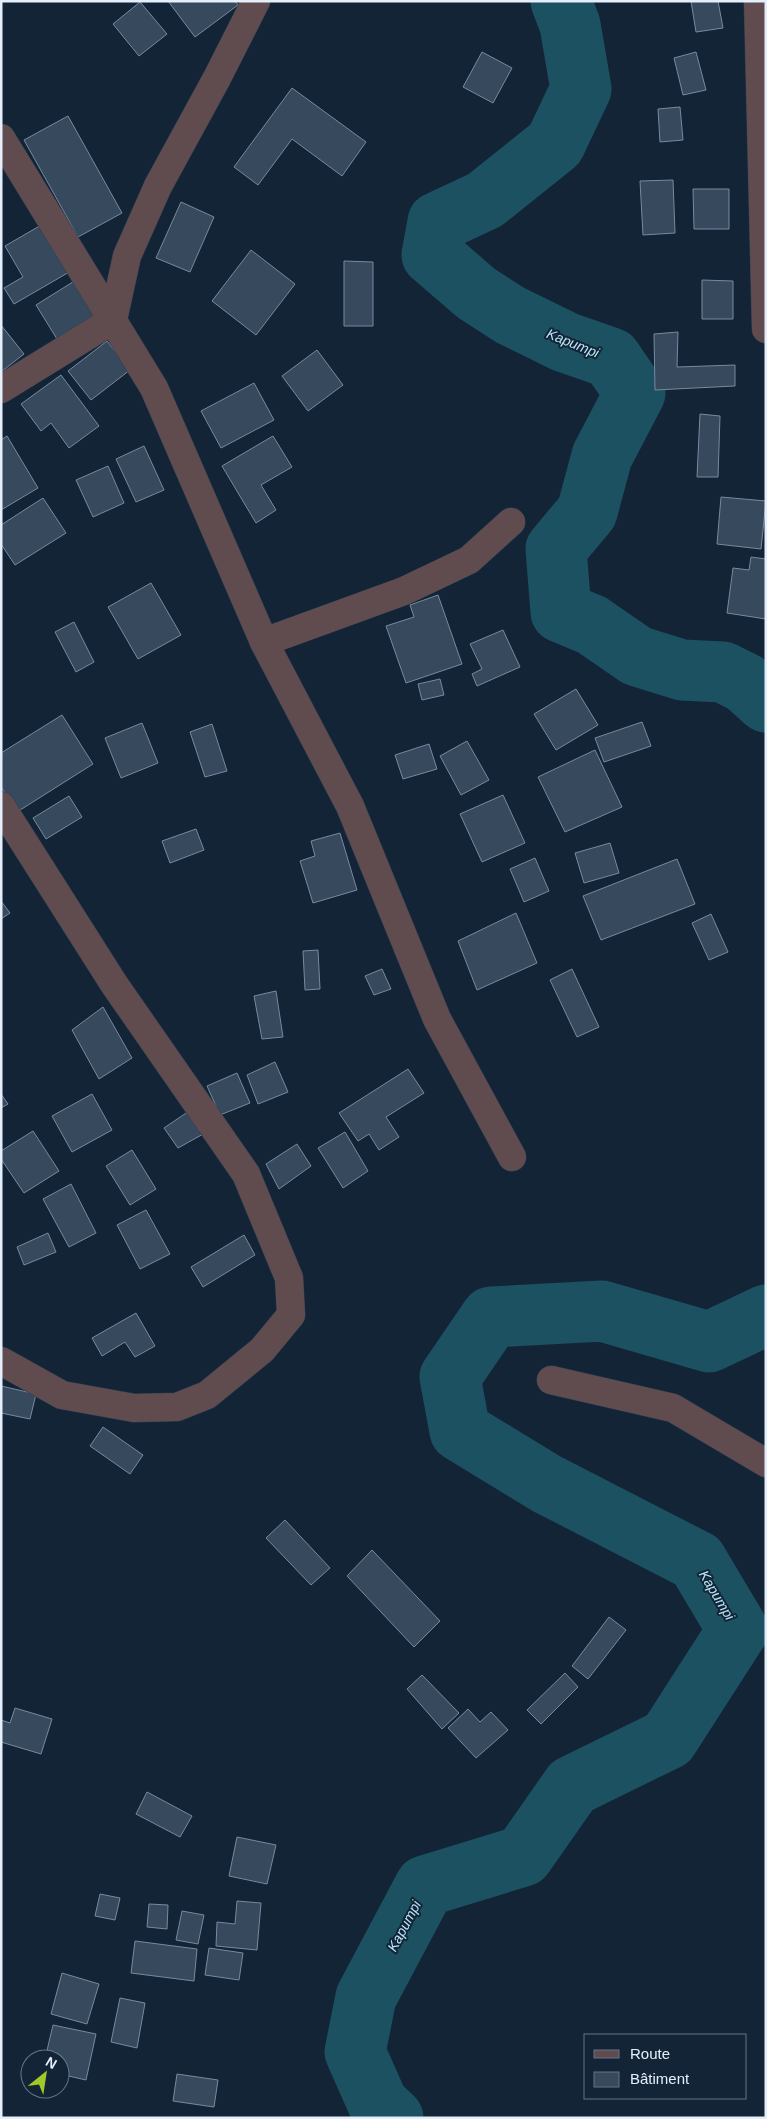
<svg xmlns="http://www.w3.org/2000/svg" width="767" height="2119" font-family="Helvetica,sans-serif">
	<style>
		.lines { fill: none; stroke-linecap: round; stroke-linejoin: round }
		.river { stroke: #1b5161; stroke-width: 61 }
		.building { fill: #37495d; stroke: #768aa1 }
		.minor-casing { stroke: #304052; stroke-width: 29 }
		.minor { stroke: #604c4f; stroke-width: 28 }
		.labels { text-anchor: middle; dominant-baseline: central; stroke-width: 4; stroke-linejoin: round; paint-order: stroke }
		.water-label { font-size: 14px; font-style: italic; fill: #b7e8f8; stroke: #132436 }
	</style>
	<rect width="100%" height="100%" fill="#132436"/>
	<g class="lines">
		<g class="river">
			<polyline points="561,1 570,25 581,89 555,144 485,200 438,222 432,255 476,293 510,315 565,342 611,358 635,393 602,456 587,512 556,549 561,612 592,625 637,656 682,670 723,672 745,683 766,702"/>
			<polyline points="393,2118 378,2104 355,2052 366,1997 425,1886 523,1856 572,1786 668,1739 738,1630 697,1561 547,1484 460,1431 450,1377 491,1317 602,1311 709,1342 766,1315"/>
		</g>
	</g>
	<g class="building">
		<polygon points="168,1 235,1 238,5 195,37"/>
		<polygon points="691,1 718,1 723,28 696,32"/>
		<polygon points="140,2 167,34 139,56 113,24"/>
		<polygon points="482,52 512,68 493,103 463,87"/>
		<polygon points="696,52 706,90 683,95 674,58"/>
		<polygon points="292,88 366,142 342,176 292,139 258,185 234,167"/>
		<polygon points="680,107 683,140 660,142 658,109"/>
		<polygon points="68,116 122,213 78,237 24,140"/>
		<polygon points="673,180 675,233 643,235 640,181"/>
		<polygon points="693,189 729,189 729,229 694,229"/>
		<polygon points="181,202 214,217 190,272 156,258"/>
		<polygon points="43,224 71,271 14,304 4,288 23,277 5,246"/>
		<polygon points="251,250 295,284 256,335 212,301"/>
		<polygon points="344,261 373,262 373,326 344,326"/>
		<polygon points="76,280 98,315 57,339 36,305"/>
		<polygon points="702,280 733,281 733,319 702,319"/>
		<polygon points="1,325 24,354 1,372"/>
		<polygon points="678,332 677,367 735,365 735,386 655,390 654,334"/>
		<polygon points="107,341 130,370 91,400 68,371"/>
		<polygon points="317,350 343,385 308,411 282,376"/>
		<polygon points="61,375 99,426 69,448 51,423 41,431 21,404"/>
		<polygon points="254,383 274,420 221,448 201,411"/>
		<polygon points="700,414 720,416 718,477 697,477"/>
		<polygon points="7,436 38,488 1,510 1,440"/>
		<polygon points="273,436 292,467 261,485 276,510 256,523 222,466"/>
		<polygon points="144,446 164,490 136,502 116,459"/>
		<polygon points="108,466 124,503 93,517 76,480"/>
		<polygon points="721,497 766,501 761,549 717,544"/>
		<polygon points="43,498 66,533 15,565 1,544 1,525"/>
		<polygon points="751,557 766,559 766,619 727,613 733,568 749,570"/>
		<polygon points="151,583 181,635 138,659 108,607"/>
		<polygon points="438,595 462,664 406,683 386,626 414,617 410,605"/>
		<polygon points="74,622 94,662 76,672 55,632"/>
		<polygon points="503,630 520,667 477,686 472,674 482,669 470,644"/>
		<polygon points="440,679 444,695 422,700 418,684"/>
		<polygon points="576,689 598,725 556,750 534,714"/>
		<polygon points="62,715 93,764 17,812 1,787 1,753"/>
		<polygon points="642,722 651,746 604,762 595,738"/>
		<polygon points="142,723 158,763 121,778 105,738"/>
		<polygon points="212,724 227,771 205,777 190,732"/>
		<polygon points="467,741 489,780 461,795 440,756"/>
		<polygon points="429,744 437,769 403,779 395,755"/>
		<polygon points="595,750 622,807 565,832 538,777"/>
		<polygon points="503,795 525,843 482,862 460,814"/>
		<polygon points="69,796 82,817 46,839 33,818"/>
		<polygon points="196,829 204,850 170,863 162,841"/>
		<polygon points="340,833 357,890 313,903 300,861 315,856 311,841"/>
		<polygon points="610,843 619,873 584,883 575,853"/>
		<polygon points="535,858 549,891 524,902 510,869"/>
		<polygon points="677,859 695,904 601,940 583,896"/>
		<polygon points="1,901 10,913 1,919"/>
		<polygon points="516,913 537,963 477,990 458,941"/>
		<polygon points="711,914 728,952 709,960 692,923"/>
		<polygon points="318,950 320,989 305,990 303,951"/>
		<polygon points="382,969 391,989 374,995 365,976"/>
		<polygon points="572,969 599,1027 577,1037 550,980"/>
		<polygon points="276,991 283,1037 262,1039 254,996"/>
		<polygon points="103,1007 132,1058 99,1079 72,1030"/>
		<polygon points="275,1062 288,1092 258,1104 247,1075"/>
		<polygon points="408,1069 424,1093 386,1117 399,1137 379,1150 369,1134 358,1141 339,1113"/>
		<polygon points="237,1073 250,1103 220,1115 207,1086"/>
		<polygon points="1,1094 8,1104 1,1108"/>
		<polygon points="92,1094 112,1130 72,1152 52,1116"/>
		<polygon points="192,1109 205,1133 178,1148 164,1128"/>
		<polygon points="33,1131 59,1171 24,1193 1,1159 1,1151"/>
		<polygon points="345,1132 368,1171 343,1188 318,1148"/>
		<polygon points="297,1144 311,1166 279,1189 266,1164"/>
		<polygon points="132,1150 156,1189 130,1205 106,1166"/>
		<polygon points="71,1184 96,1233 69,1247 43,1199"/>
		<polygon points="146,1210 170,1254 140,1269 117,1225"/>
		<polygon points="48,1233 56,1252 24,1265 17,1247"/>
		<polygon points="244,1235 255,1255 203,1287 191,1267"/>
		<polygon points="136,1313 155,1346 135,1357 125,1342 102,1356 92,1338"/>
		<polygon points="1,1386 36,1394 30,1419 1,1413"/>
		<polygon points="103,1427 143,1455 130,1474 90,1446"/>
		<polygon points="285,1520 330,1568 311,1585 266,1538"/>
		<polygon points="372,1550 440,1621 414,1647 347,1576"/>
		<polygon points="609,1617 626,1630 588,1679 572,1666"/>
		<polygon points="565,1673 578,1687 541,1724 527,1710"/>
		<polygon points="422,1675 459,1713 442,1729 407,1689"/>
		<polygon points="15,1708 52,1719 41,1754 1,1742 1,1720 10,1723"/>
		<polygon points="468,1709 480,1722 491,1712 508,1730 476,1758 448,1728"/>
		<polygon points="147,1792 192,1816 180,1837 136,1814"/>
		<polygon points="237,1837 276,1845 267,1884 229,1876"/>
		<polygon points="100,1894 120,1898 115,1920 95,1916"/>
		<polygon points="237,1901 261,1903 257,1950 216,1946 217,1922 235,1924"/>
		<polygon points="149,1904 168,1905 167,1929 147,1927"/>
		<polygon points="182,1911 204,1915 198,1944 176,1940"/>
		<polygon points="135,1941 197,1949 194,1981 131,1973"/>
		<polygon points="209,1948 243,1953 239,1980 205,1975"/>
		<polygon points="62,1973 99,1984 87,2024 51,2014"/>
		<polygon points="120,1998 145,2003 137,2048 111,2042"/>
		<polygon points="53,2025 96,2034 86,2080 60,2074 60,2059 45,2059"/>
		<polygon points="177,2074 218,2080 214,2107 173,2101"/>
	</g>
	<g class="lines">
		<defs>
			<g id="minor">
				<polyline points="758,1 766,329"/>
				<polyline points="1,138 154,388 264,642 350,806 437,1019 512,1157"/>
				<polyline points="1,389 113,320 127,256 158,186 217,78 256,1"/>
				<polyline points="264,642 404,591 469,560 511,522"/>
				<polyline points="1,806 114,984 246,1174 289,1278 291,1315 262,1350 207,1395 177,1407 134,1408 62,1395 1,1361"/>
				<polyline points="551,1380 673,1408 766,1463"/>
			</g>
		</defs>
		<use href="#minor" class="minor-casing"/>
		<use href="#minor" class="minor"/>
	</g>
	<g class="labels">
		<g class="water-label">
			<text transform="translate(573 343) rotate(22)">Kapumpi</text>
			<text transform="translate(717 1595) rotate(59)">Kapumpi</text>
			<text transform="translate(404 1926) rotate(-62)">Kapumpi</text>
		</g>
	</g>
	<rect width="767" height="2119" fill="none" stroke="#e5effc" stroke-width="5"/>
	<rect x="584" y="2034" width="162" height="65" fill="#132436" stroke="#677585"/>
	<rect x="594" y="2050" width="25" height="8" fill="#604c4f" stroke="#677585"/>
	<text x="630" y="2059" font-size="15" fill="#e5effc">Route</text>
	<rect x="594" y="2072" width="25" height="15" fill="#37495d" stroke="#677585"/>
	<text x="630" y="2084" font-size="15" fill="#e5effc">Bâtiment</text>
	<g transform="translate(45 2074) rotate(30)"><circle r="24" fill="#132436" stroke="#677585"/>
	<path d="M0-4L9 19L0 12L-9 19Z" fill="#a1c929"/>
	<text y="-8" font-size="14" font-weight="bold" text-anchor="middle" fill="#e5effc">N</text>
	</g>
</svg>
